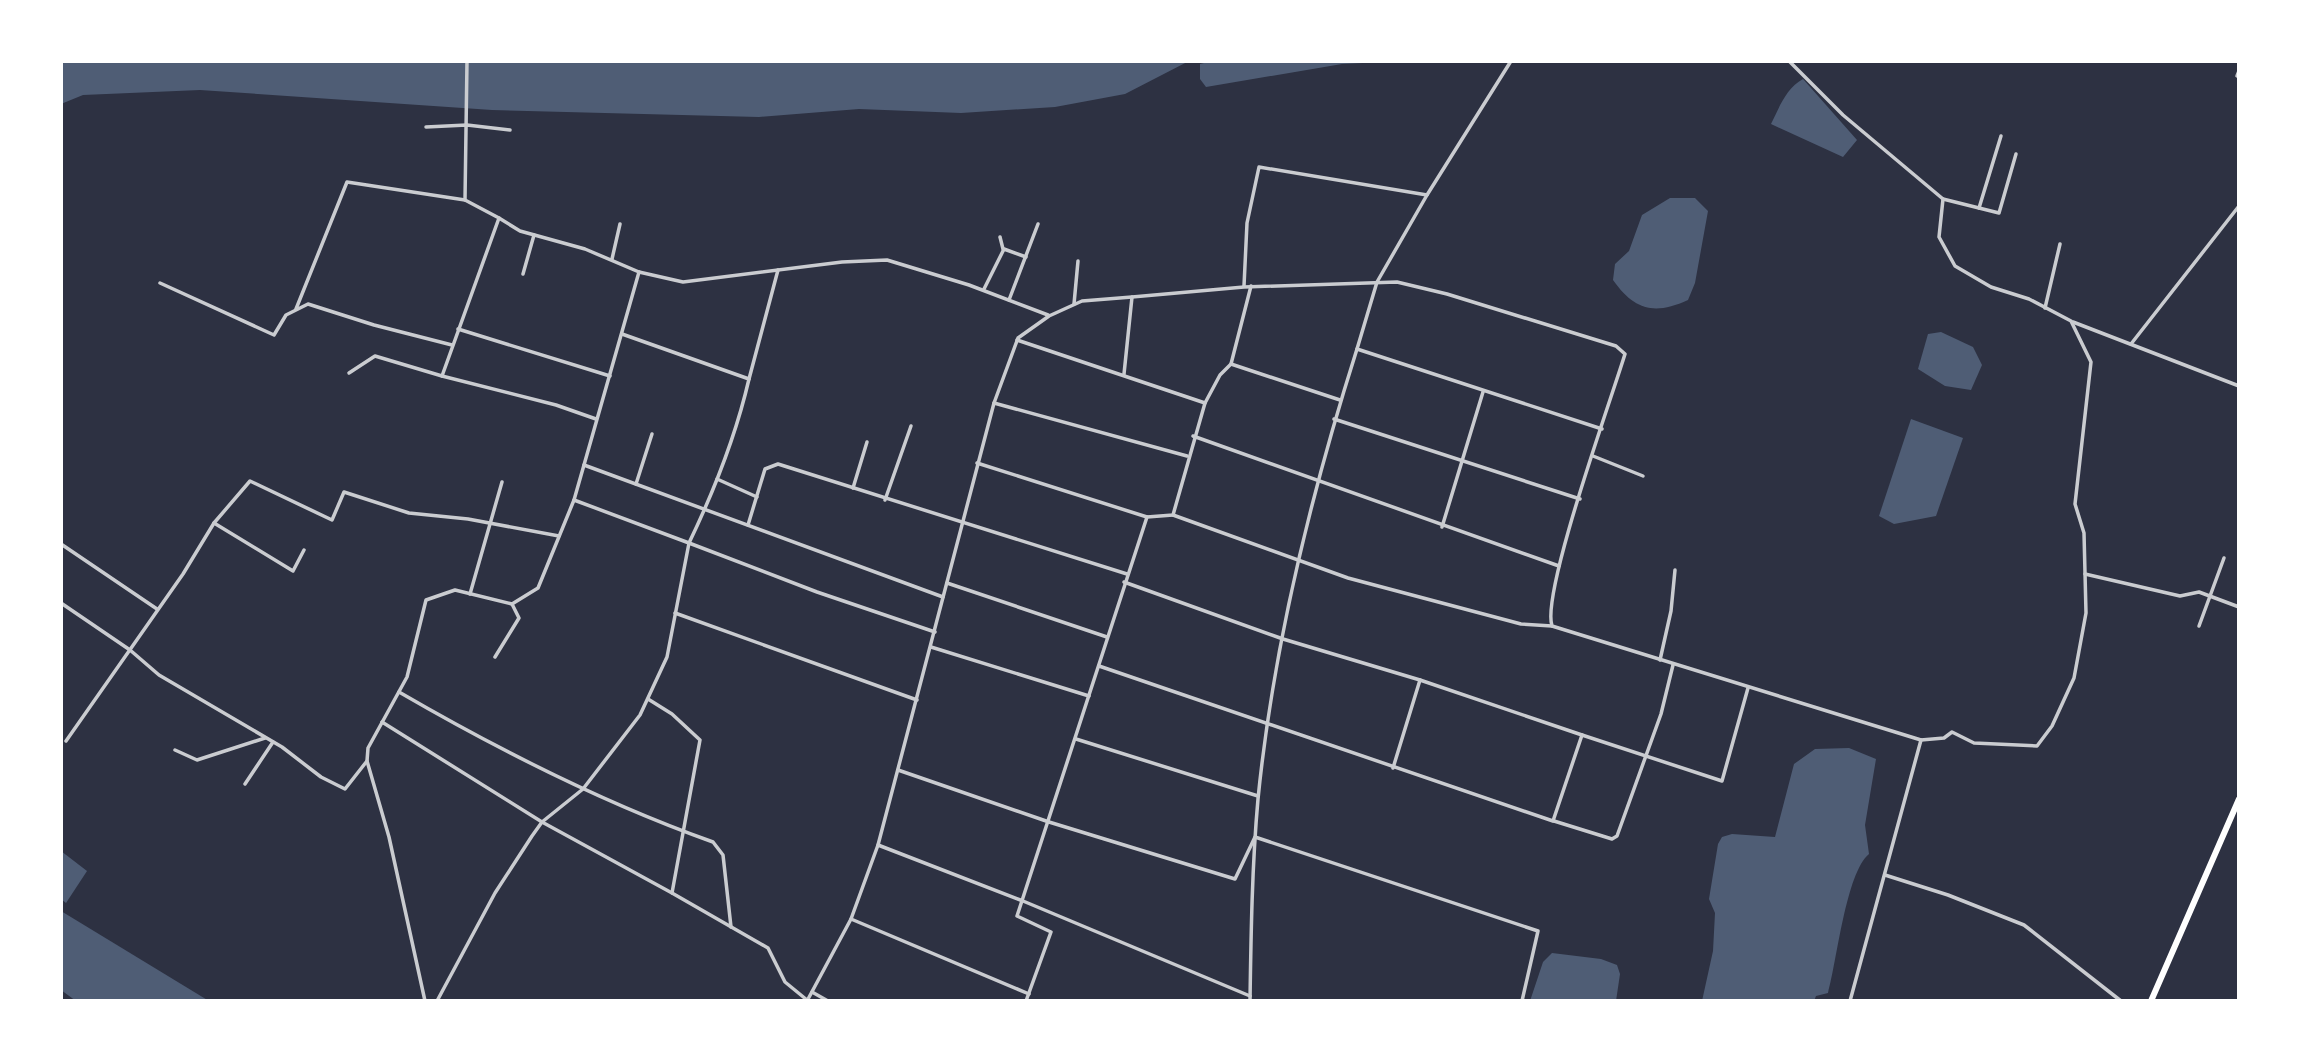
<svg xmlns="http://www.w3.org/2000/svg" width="2300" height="1062" font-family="Mulish,sans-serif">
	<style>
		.water { fill: #4f5d75 }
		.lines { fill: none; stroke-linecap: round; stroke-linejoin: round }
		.minor { stroke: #caccd0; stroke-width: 3.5 }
		.trunk { stroke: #fff; stroke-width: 6 }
	</style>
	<rect width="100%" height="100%" fill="#2d3142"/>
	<g class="water">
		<polygon points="61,61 1189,61 1125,94 1055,107 961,113 859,109 759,117 492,110 200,90 83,95 61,104"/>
		<polygon points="1212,61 1404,61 1342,64 1206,87 1200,79 1200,64"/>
		<path d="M1803,79L1857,140L1843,157L1771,124C1779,108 1786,88 1803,79Z"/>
		<path d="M1670,198H1695L1708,211L1695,283L1688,300C1655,315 1635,311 1613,280L1615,264L1629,251L1642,215Z"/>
		<polygon points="1941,332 1973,347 1982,365 1971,390 1945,386 1918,369 1928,334"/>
		<polygon points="1911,419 1963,438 1936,516 1894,524 1879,516"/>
		<path d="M1849,748L1876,759L1865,825L1869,854C1846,873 1837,961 1828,993L1816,996L1814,1001H1702L1713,951L1715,913L1709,899L1718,844L1722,837L1732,834L1775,837L1794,764L1815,749Z"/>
		<polygon points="61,851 87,871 66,903 61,899"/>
		<polygon points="61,911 209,1001 76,1001 61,990"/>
		<polygon points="1552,953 1601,959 1617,965 1620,974 1616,1001 1530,1001 1543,962"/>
	</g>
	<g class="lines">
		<g class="minor">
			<polyline points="467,61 465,200 499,218 442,376 556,405 596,419"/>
			<polyline points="1511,61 1427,195 1377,282 1357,349 1602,429"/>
			<polyline points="2237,76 2239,71"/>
			<polyline points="426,127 467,125 510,130"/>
			<polyline points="1943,199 1999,213 2016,154"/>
			<polyline points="1979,208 2001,136"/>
			<polyline points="499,218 520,231 585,249 639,272 683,282 842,262 887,260 969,285 1048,315"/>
			<polyline points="1000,237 1003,249"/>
			<polyline points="612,259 620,224"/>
			<polyline points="523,274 534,235"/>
			<polyline points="160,283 274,335 286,315 308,304 374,325 452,345"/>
			<polyline points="1244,286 1247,223 1259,167 1427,195"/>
			<polyline points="984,289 1004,249 1026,257"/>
			<polyline points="1009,300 1038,224"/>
			<polyline points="1074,304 1078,261"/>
			<polyline points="2045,308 2060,244"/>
			<polyline points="296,309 347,182 465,200"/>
			<polyline points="2073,322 2239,386"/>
			<polyline points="458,329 610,376"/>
			<polyline points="1017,340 1205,403"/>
			<polyline points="2131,344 2239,206"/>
			<polyline points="1231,364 1340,400"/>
			<polyline points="349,373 375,356 442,376"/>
			<polyline points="1124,374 1132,297"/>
			<polyline points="749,379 778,270"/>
			<polyline points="994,403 1187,456"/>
			<polyline points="1334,419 1580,499"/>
			<polyline points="1193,436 1559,566"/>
			<polyline points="1593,456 1643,476"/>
			<polyline points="977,463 1147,517"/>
			<polyline points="584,465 943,597"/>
			<polyline points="717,479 757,497"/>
			<polyline points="636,484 652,434"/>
			<polyline points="853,488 867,442"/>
			<path d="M574,500L689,543C714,491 736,435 749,379L622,334"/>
			<polyline points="885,500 911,426"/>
			<polyline points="1173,515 1348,578 1521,624 1552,626"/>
			<polyline points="214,523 293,571 304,550"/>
			<polyline points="748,525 765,469 778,464 1127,574"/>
			<polyline points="1442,527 1483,392"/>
			<polyline points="61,544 157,609"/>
			<polyline points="2085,574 2180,596 2199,592 2239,607"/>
			<polyline points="1124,582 1283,639 1420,680 1393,768"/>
			<polyline points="947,583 1107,637"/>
			<polyline points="470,594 502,482"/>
			<polyline points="61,603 130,650 159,675 282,747 321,777 345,789 367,761"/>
			<polyline points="675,613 917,700"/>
			<polyline points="2199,626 2224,558"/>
			<polyline points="931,647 1089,696"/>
			<polyline points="495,657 519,618 512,604"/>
			<polyline points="1660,660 1671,611 1675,570"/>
			<polyline points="1099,666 1553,821 1582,735 1420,680"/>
			<path d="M399,692C499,750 603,803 713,842L723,855L731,927"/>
			<polyline points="648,699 672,714 700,740 672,893 768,948 785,982 807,1000"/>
			<polyline points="382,722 542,822 672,893"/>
			<polyline points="1582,735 1722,781 1748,688"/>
			<polyline points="1076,739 1258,796"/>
			<polyline points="66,741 183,574 214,523 250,481 332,520 344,492 409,513 468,519 559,536"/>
			<polyline points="175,750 197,760 265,738"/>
			<polyline points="898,770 1049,822 1235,879 1255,837 1538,931 1522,1001"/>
			<polyline points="245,784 273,742"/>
			<polyline points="1554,821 1612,839 1617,836 1661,714 1673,665"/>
			<polyline points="878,845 1023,901 1250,996"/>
			<polyline points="1885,875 1948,895 2024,925 2121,1001"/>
			<polyline points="851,919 1029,994"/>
			<polyline points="812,992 828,1001"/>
			<polyline points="425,1001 389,837 367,761 368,748 407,677 426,600 455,590 512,604 538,588 574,500 639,272"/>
			<polyline points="437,1001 495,893 532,836 542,822 583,789 640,715 667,657 689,543 817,592 935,632"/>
			<path d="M807,1001L851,919L878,845L994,403L1018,338L1049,316L1082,301L1132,297L1244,287L1397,282L1447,294L1616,346L1625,354C1611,400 1541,593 1552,626L1921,740L1944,738L1952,732L1974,743L2037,746L2052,726L2074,678L2086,613L2084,533L2075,504L2091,362L2071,321L2029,299L1991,287L1955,266L1939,237L1943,199L1843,115L1789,61"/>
			<polyline points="1026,1001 1051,932 1017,916 1147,517 1173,515 1205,403 1220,375 1231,364 1251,286"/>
			<path d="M1250,1001C1251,934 1252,866 1258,799C1273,648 1311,494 1357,349"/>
			<polyline points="1850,1001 1921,740"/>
		</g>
		<polyline class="trunk" points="2151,1001 2239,799"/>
	</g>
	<rect width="2300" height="1062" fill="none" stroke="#ffffff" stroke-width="126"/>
</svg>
